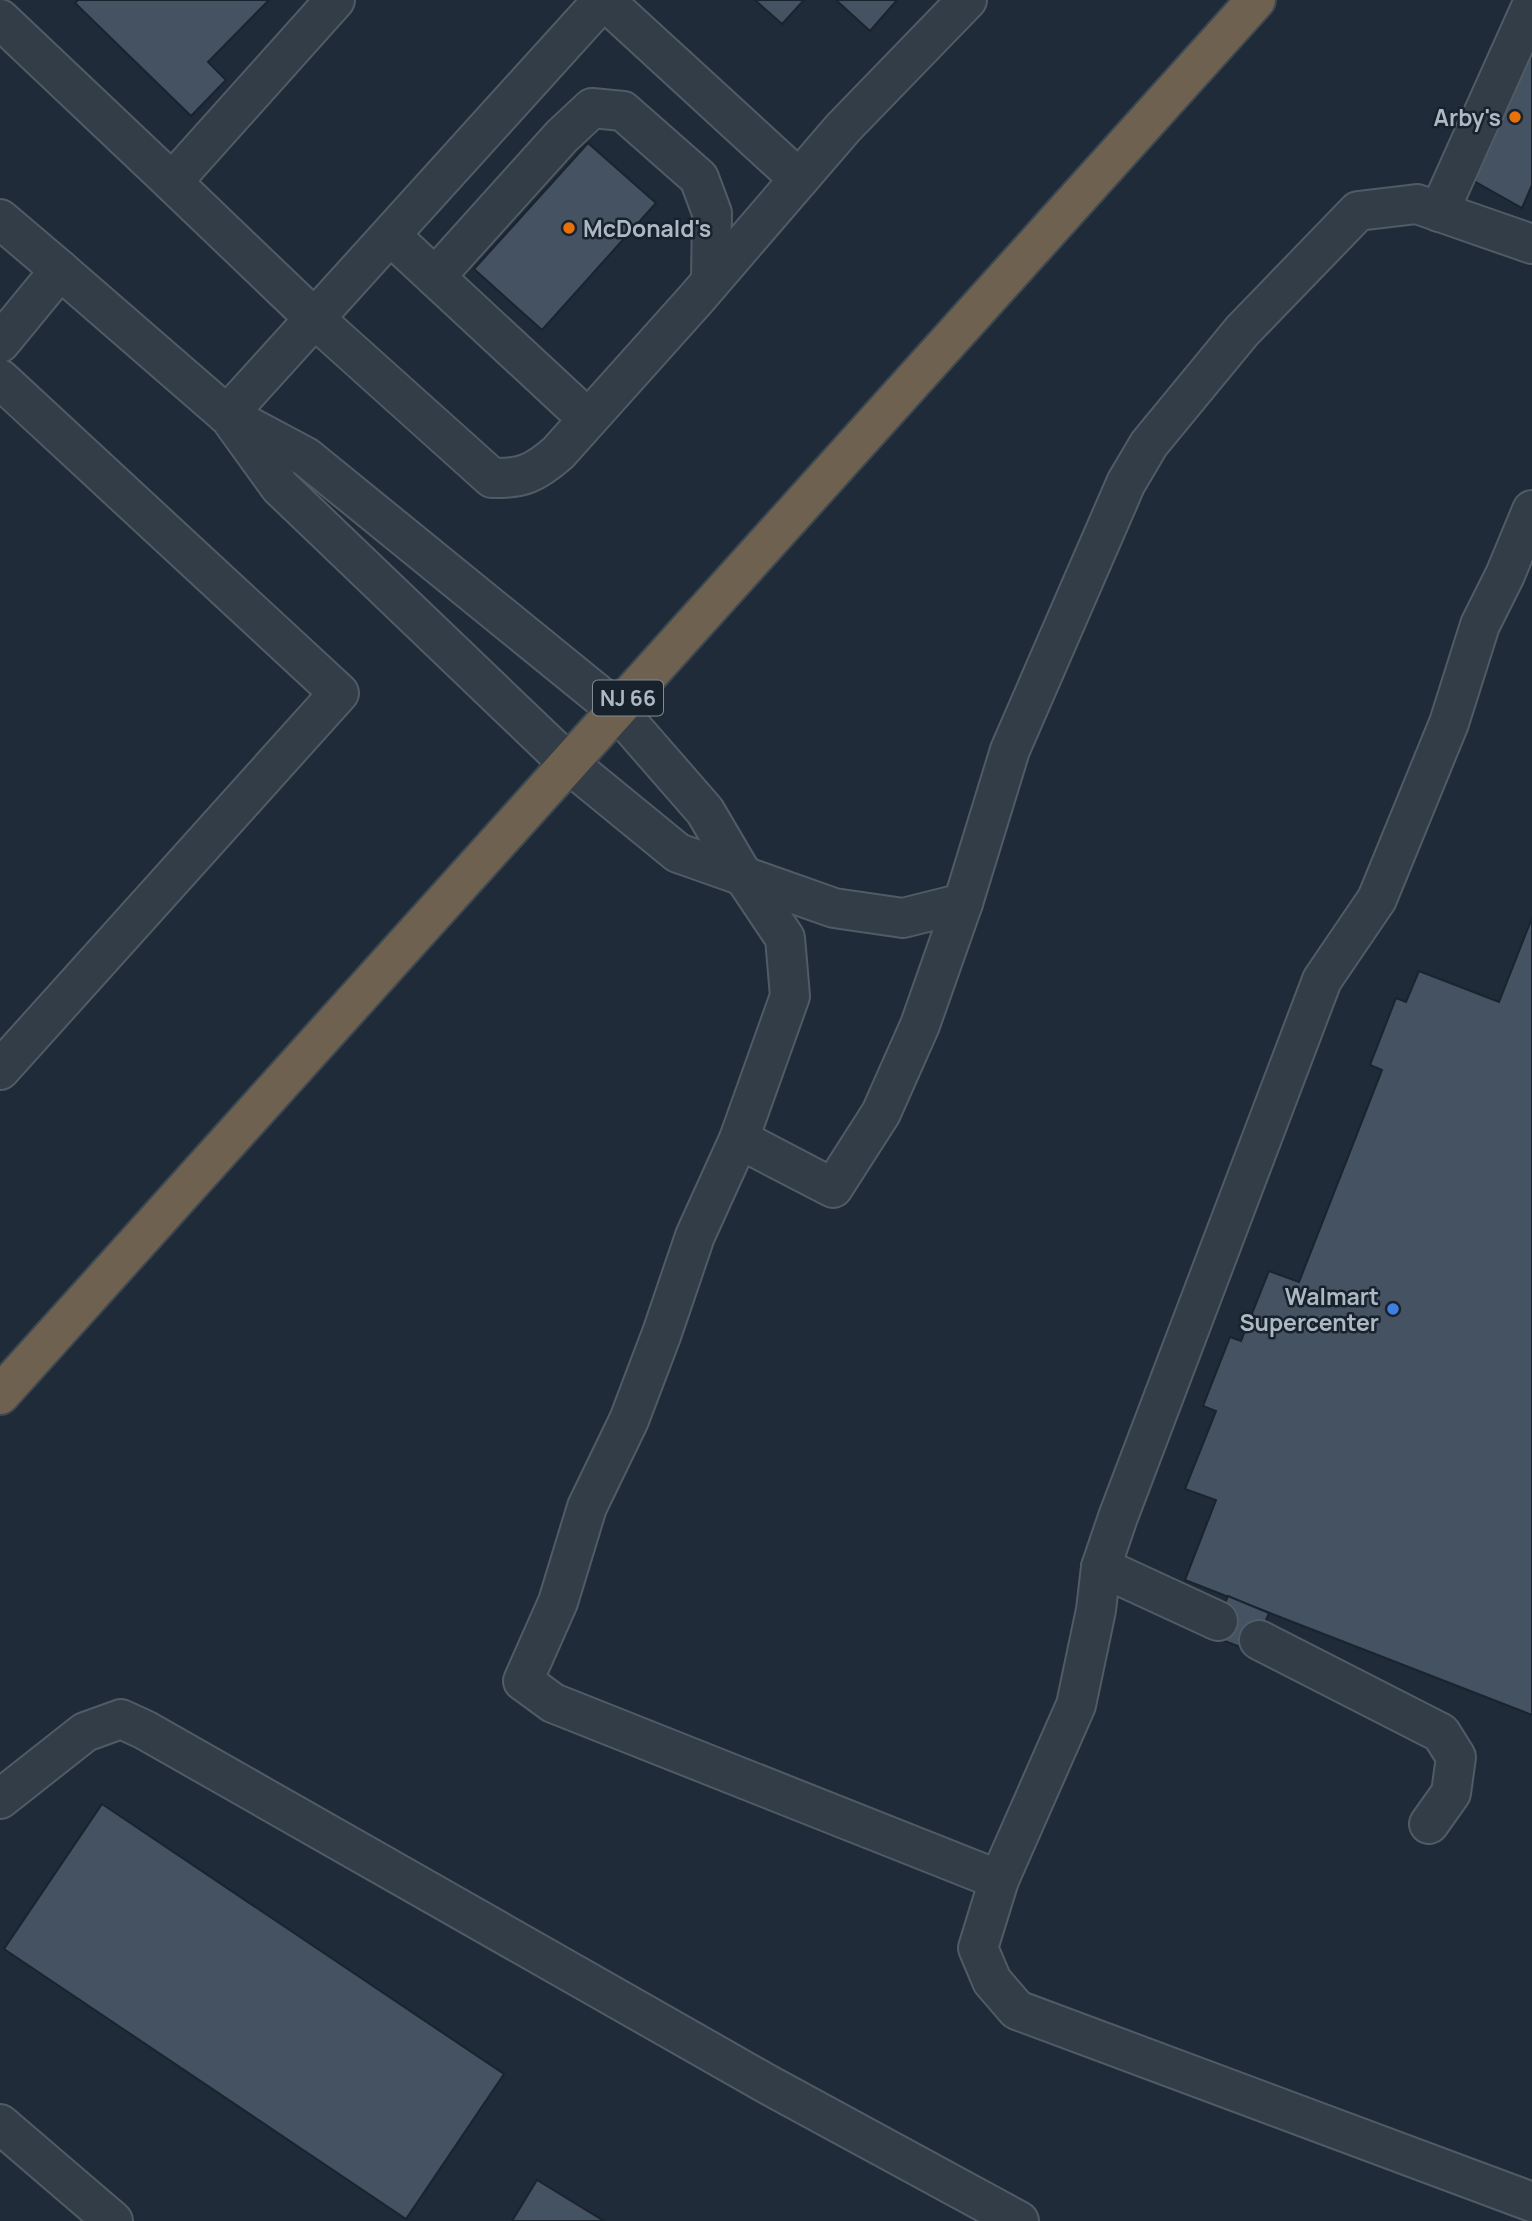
<svg xmlns="http://www.w3.org/2000/svg" width="1532" height="2221" font-family="Manrope,sans-serif">
	<style>
		.building { fill: #455262; stroke: #1a242f; stroke-width: 2 }
		.lines { fill: none; stroke-linecap: round; stroke-linejoin: round }
		.minor-casing { stroke: #505b66; stroke-width: 42 }
		.highway-casing { stroke: #3d4853; stroke-width: 42 }
		.minor { stroke: #333d48; stroke-width: 38 }
		.highway { stroke: #6f614f; stroke-width: 38 }
		.food-dot { fill: #e8710a; stroke: #18222d; stroke-width: 2.5 }
		.shop-dot { fill: #3f7fe0; stroke: #18222d; stroke-width: 2.5 }
		.labels { text-anchor: middle; dominant-baseline: central; stroke-width: 5; stroke-linejoin: round; paint-order: stroke }
		.shield { fill: #18222d; stroke: #808b97; stroke-width: 2 }
		.shield-label { font-size: 21px; font-weight: bold; fill: #adb8c5 }
		.poi-label { font-size: 23px; font-weight: bold; fill: #adb8c5; stroke: #18222d; text-anchor: end }
	</style>
	<rect width="100%" height="100%" fill="#1f2b38"/>
	<g class="building">
		<polygon points="78,0 269,0 208,62 226,80 191,116 75,3"/>
		<polygon points="755,0 804,0 782,24"/>
		<polygon points="836,0 897,0 870,31"/>
		<polygon points="1522,48 1532,53 1532,185 1522,208 1474,181"/>
		<polygon points="588,143 656,203 542,330 474,269"/>
		<polygon points="1532,918 1532,1715 1185,1580 1216,1500 1185,1489 1216,1411 1203,1406 1230,1337 1241,1341 1269,1271 1299,1282 1382,1070 1370,1065 1396,998 1406,1002 1419,971 1499,1002"/>
		<polygon points="1228,1596 1269,1613 1253,1652 1212,1636"/>
		<polygon points="102,1804 504,2074 406,2219 4,1949"/>
		<polygon points="537,2180 604,2221 512,2221"/>
	</g>
	<g class="lines">
		<defs>
			<g id="minor">
				<polyline points="604,0 799,179"/>
				<polyline points="0,19 172,182 335,0"/>
				<path d="M172,182L315,319L492,478C522,479 535,473 558,453L696,299L843,128L967,0"/>
				<polyline points="1439,212 1532,5"/>
				<polyline points="0,219 60,270"/>
				<polyline points="391,236 588,419"/>
				<polyline points="435,277 562,136 592,108 623,111 699,178 712,213 711,281"/>
				<polyline points="0,343 60,270 227,415 306,457 617,710 705,811 742,874 785,938 790,996 739,1139 695,1236 662,1333 629,1420 587,1507 558,1602 523,1681 553,1703 999,1880"/>
				<polyline points="0,379 339,693 0,1070"/>
				<polyline points="227,415 603,0"/>
				<polyline points="233,422 280,487 568,763 678,853 834,908 903,918 963,903"/>
				<polyline points="1532,510 1505,575 1480,625 1449,723 1377,899 1322,980 1118,1517 1101,1567 1096,1610 1076,1705 999,1880 978,1948 992,1981 1017,2010 1532,2202"/>
				<polyline points="739,1139 833,1188 881,1113 920,1025 963,903 1010,750 1126,483 1149,444 1242,331 1358,211 1417,204 1532,244"/>
				<polyline points="1101,1567 1218,1621"/>
				<polyline points="1259,1640 1441,1733 1456,1757 1451,1793 1429,1824"/>
				<polyline points="0,1799 85,1732 121,1719 145,1730 767,2084 1019,2221"/>
				<polyline points="0,2124 113,2221"/>
			</g>
			<polyline id="highway" points="0,1395 1256,0"/>
		</defs>
		<use href="#minor" class="minor-casing"/>
		<use href="#highway" class="highway-casing"/>
		<use href="#minor" class="minor"/>
		<use href="#highway" class="highway"/>
	</g>
	<g class="food-dot">
		<circle cx="1515" cy="117" r="7"/>
		<circle cx="569" cy="228" r="7"/>
	</g>
	<circle class="shop-dot" cx="1393" cy="1309" r="7"/>
	<g class="labels">
		<rect class="shield" x="593" y="680.5" width="70" height="35" rx="5"/>
		<g class="shield-label">
			<text x="628" y="698">NJ 66</text>
		</g>
		<g class="poi-label">
			<text x="1501" y="117">Arby's</text>
			<text x="583" y="228" text-anchor="start">McDonald's</text>
			<text x="1379" y="1296">Walmart<tspan x="1379" dy="26">Supercenter</tspan></text>
		</g>
	</g>
</svg>
